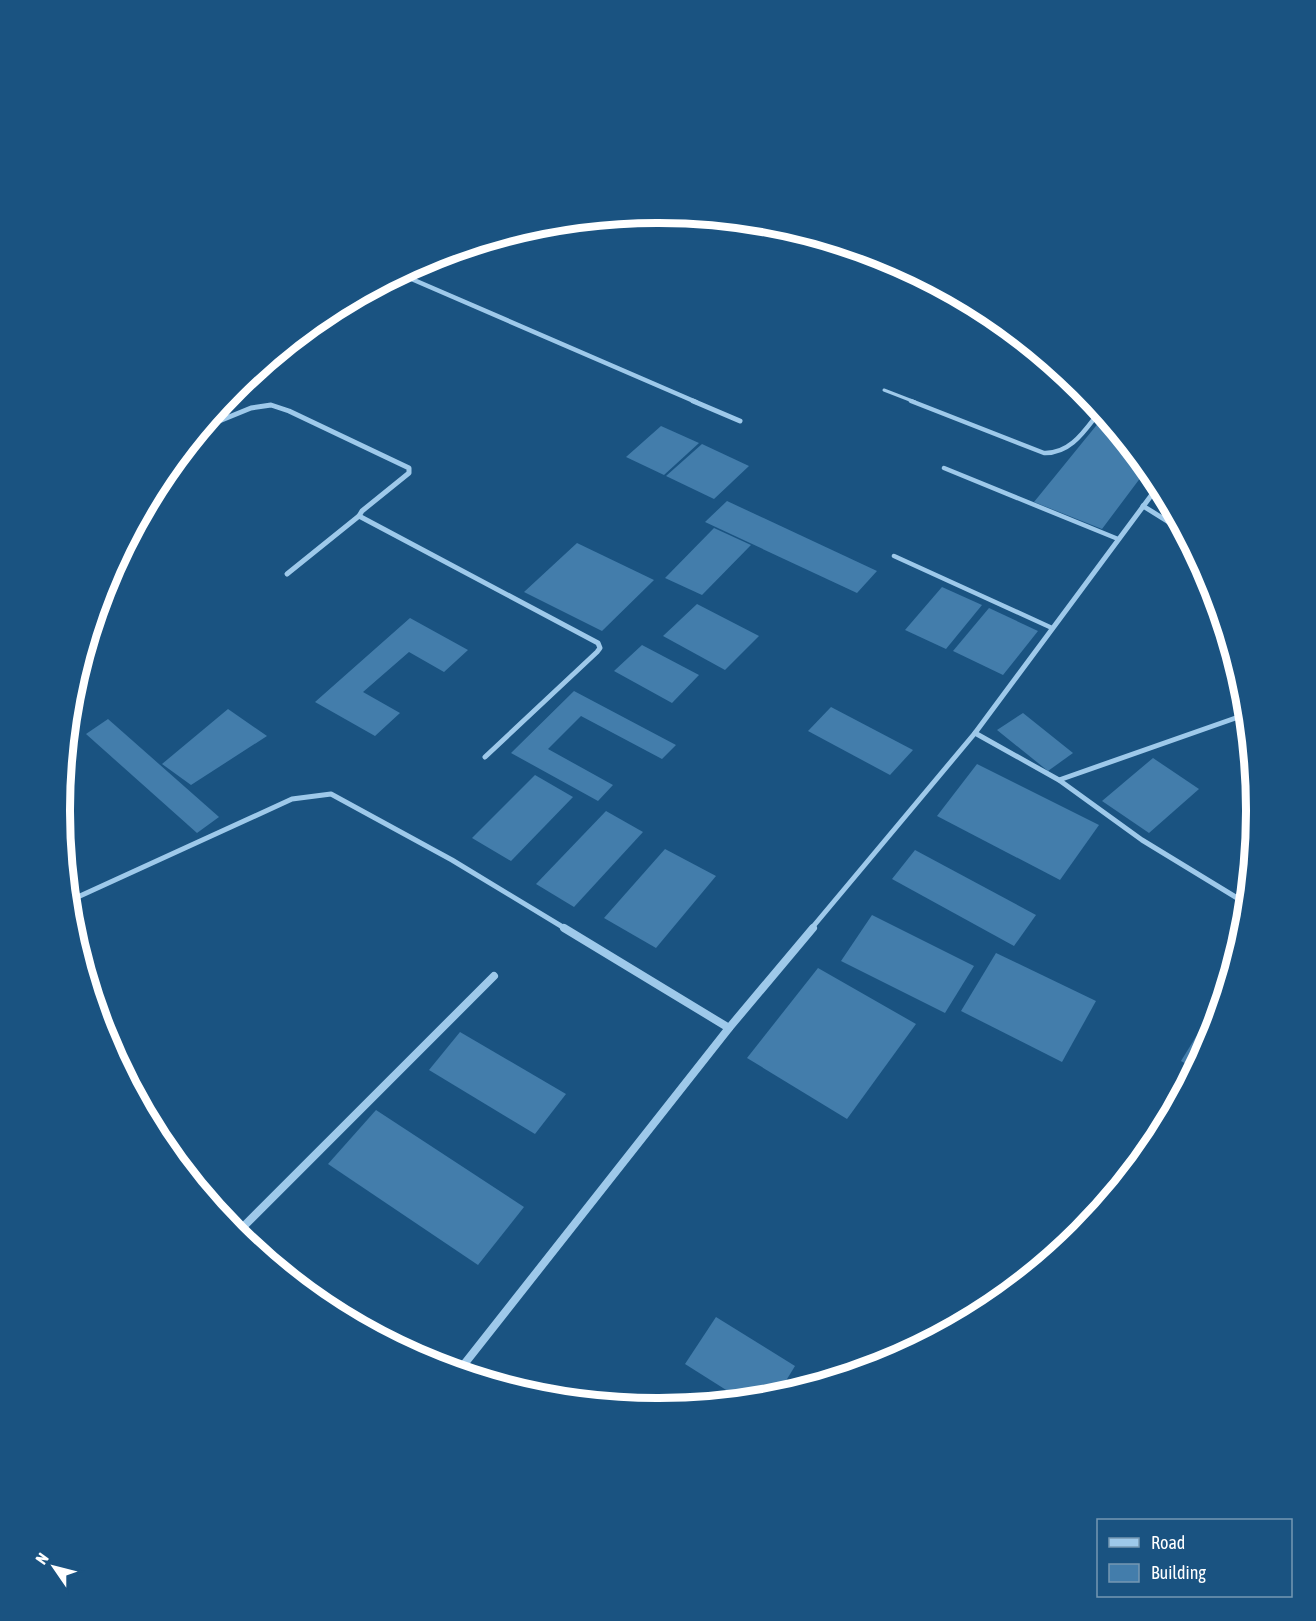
<svg xmlns="http://www.w3.org/2000/svg" width="1316" height="1621" font-family="'Asap Condensed',sans-serif">
	<style>
		.building { fill: #437dab }
		.lines { fill: none; stroke-linecap: round; stroke-linejoin: round }
		.service-far1 { stroke: #9ec9ea; stroke-width: 3 }
		.service { stroke: #9ec9ea; stroke-width: 4.5 }
		.minor-far2 { stroke: #9ec9ea; stroke-width: 4.5 }
		.minor-far1 { stroke: #9ec9ea; stroke-width: 5 }
		.minor { stroke: #9ec9ea; stroke-width: 8 }
		.rim { fill: none; stroke: #fff; stroke-width: 8 }
	</style>
	<rect width="100%" height="100%" fill="#1a5381"/>
	<g class="building">
		<polygon points="1104,416 1147,469 1102,529 1034,502"/>
		<polygon points="661,426 699,443 664,475 626,457"/>
		<polygon points="702,444 749,466 714,499 666,476"/>
		<polygon points="727,501 877,571 857,593 705,522"/>
		<polygon points="714,528 751,545 702,595 665,578"/>
		<polygon points="577,543 654,580 602,631 524,592"/>
		<polygon points="942,587 982,605 946,649 905,630"/>
		<polygon points="697,604 759,636 725,670 663,636"/>
		<polygon points="989,608 1038,631 1003,675 953,651"/>
		<polygon points="410,618 468,650 444,672 409,652 363,692 400,713 375,736 315,702"/>
		<polygon points="642,645 699,675 672,703 614,671"/>
		<polygon points="574,691 676,745 662,759 581,716 548,749 613,785 598,801 511,753"/>
		<polygon points="831,707 913,750 890,775 808,731"/>
		<polygon points="228,709 267,736 191,785 162,764"/>
		<polygon points="1023,713 1073,753 1048,771 997,730"/>
		<polygon points="108,719 219,817 197,833 86,734"/>
		<polygon points="1153,758 1199,789 1149,833 1102,801"/>
		<polygon points="977,764 1099,825 1060,880 937,816"/>
		<polygon points="535,775 573,797 511,861 472,838"/>
		<polygon points="606,811 643,832 574,907 536,884"/>
		<polygon points="665,849 716,876 656,948 604,918"/>
		<polygon points="915,850 1036,915 1014,946 892,879"/>
		<polygon points="872,915 974,966 945,1013 841,961"/>
		<polygon points="996,953 1096,1001 1062,1062 961,1011"/>
		<polygon points="818,968 916,1024 847,1119 747,1058"/>
		<polygon points="1224,991 1210,1040 1195,1069 1181,1061"/>
		<polygon points="460,1032 566,1094 535,1134 429,1070"/>
		<polygon points="376,1110 524,1207 478,1265 328,1164"/>
		<polygon points="1151,1133 1158,1137 1155,1143 1111,1196"/>
		<polygon points="716,1317 795,1366 776,1397 742,1400 685,1364"/>
		<polygon points="801,1376 815,1385 792,1392"/>
	</g>
	<g class="lines">
		<polyline class="service-far1" points="884,390 915,402"/>
		<g class="service">
			<path d="M911,401L1044,453C1071,454 1085,430 1100,411"/>
			<polyline points="944,468 1118,539"/>
			<polyline points="894,556 1052,628"/>
		</g>
		<polyline class="minor-far2" points="400,274 696,402"/>
		<g class="minor-far1">
			<polyline points="693,401 740,421"/>
			<polyline points="202,428 251,408 271,405 289,411 409,468 409,473 362,511 359,516 598,643 600,648 597,652 485,757"/>
			<polyline points="1143,506 1183,531"/>
			<polyline points="287,574 359,516"/>
			<polyline points="975,733 1059,780 1142,840 1247,904"/>
			<polyline points="1059,780 1247,714"/>
			<polyline points="69,901 292,799 331,794 452,860 566,929"/>
			<polyline points="811,929 975,733 1159,485"/>
		</g>
		<g class="minor">
			<polyline points="564,928 729,1028"/>
			<polyline points="236,1234 494,976"/>
			<polyline points="458,1372 729,1028 813,928"/>
		</g>
	</g>
	<path d="M0 0H1316V1621H0ZM657 223H659A587 587 0 0 1 1246 810V811A587 587 0 0 1 659 1398H657A587 587 0 0 1 70 811V810A587 587 0 0 1 657 223Z" fill="#1a5381" fill-rule="evenodd"/>
	<path class="rim" d="M657 223H659A587 587 0 0 1 1246 810V811A587 587 0 0 1 659 1398H657A587 587 0 0 1 70 811V810A587 587 0 0 1 657 223Z"/>
	<rect x="1097" y="1519" width="195" height="78" fill="#1a5381" stroke="#7698b3" stroke-width="1.5"/>
	<rect x="1109" y="1538" width="30" height="9" fill="#9ec9ea" stroke="#7698b3" stroke-width="1.5"/>
	<text x="1151" y="1549" font-size="18" fill="#ffffff">Road</text>
	<rect x="1109" y="1564" width="30" height="18" fill="#437dab" stroke="#7698b3" stroke-width="1.5"/>
	<text x="1151" y="1579" font-size="18" fill="#ffffff">Building</text>
	<g transform="translate(54 1567) rotate(305)" stroke="#1a5381" stroke-width="4.5" paint-order="stroke">
	<path d="M0-4.5L10 22L0 15L-10 22Z" fill="#ffffff"/>
	<text y="-9" font-size="16" font-weight="bold" text-anchor="middle" fill="#ffffff">N</text>
	</g>
</svg>
